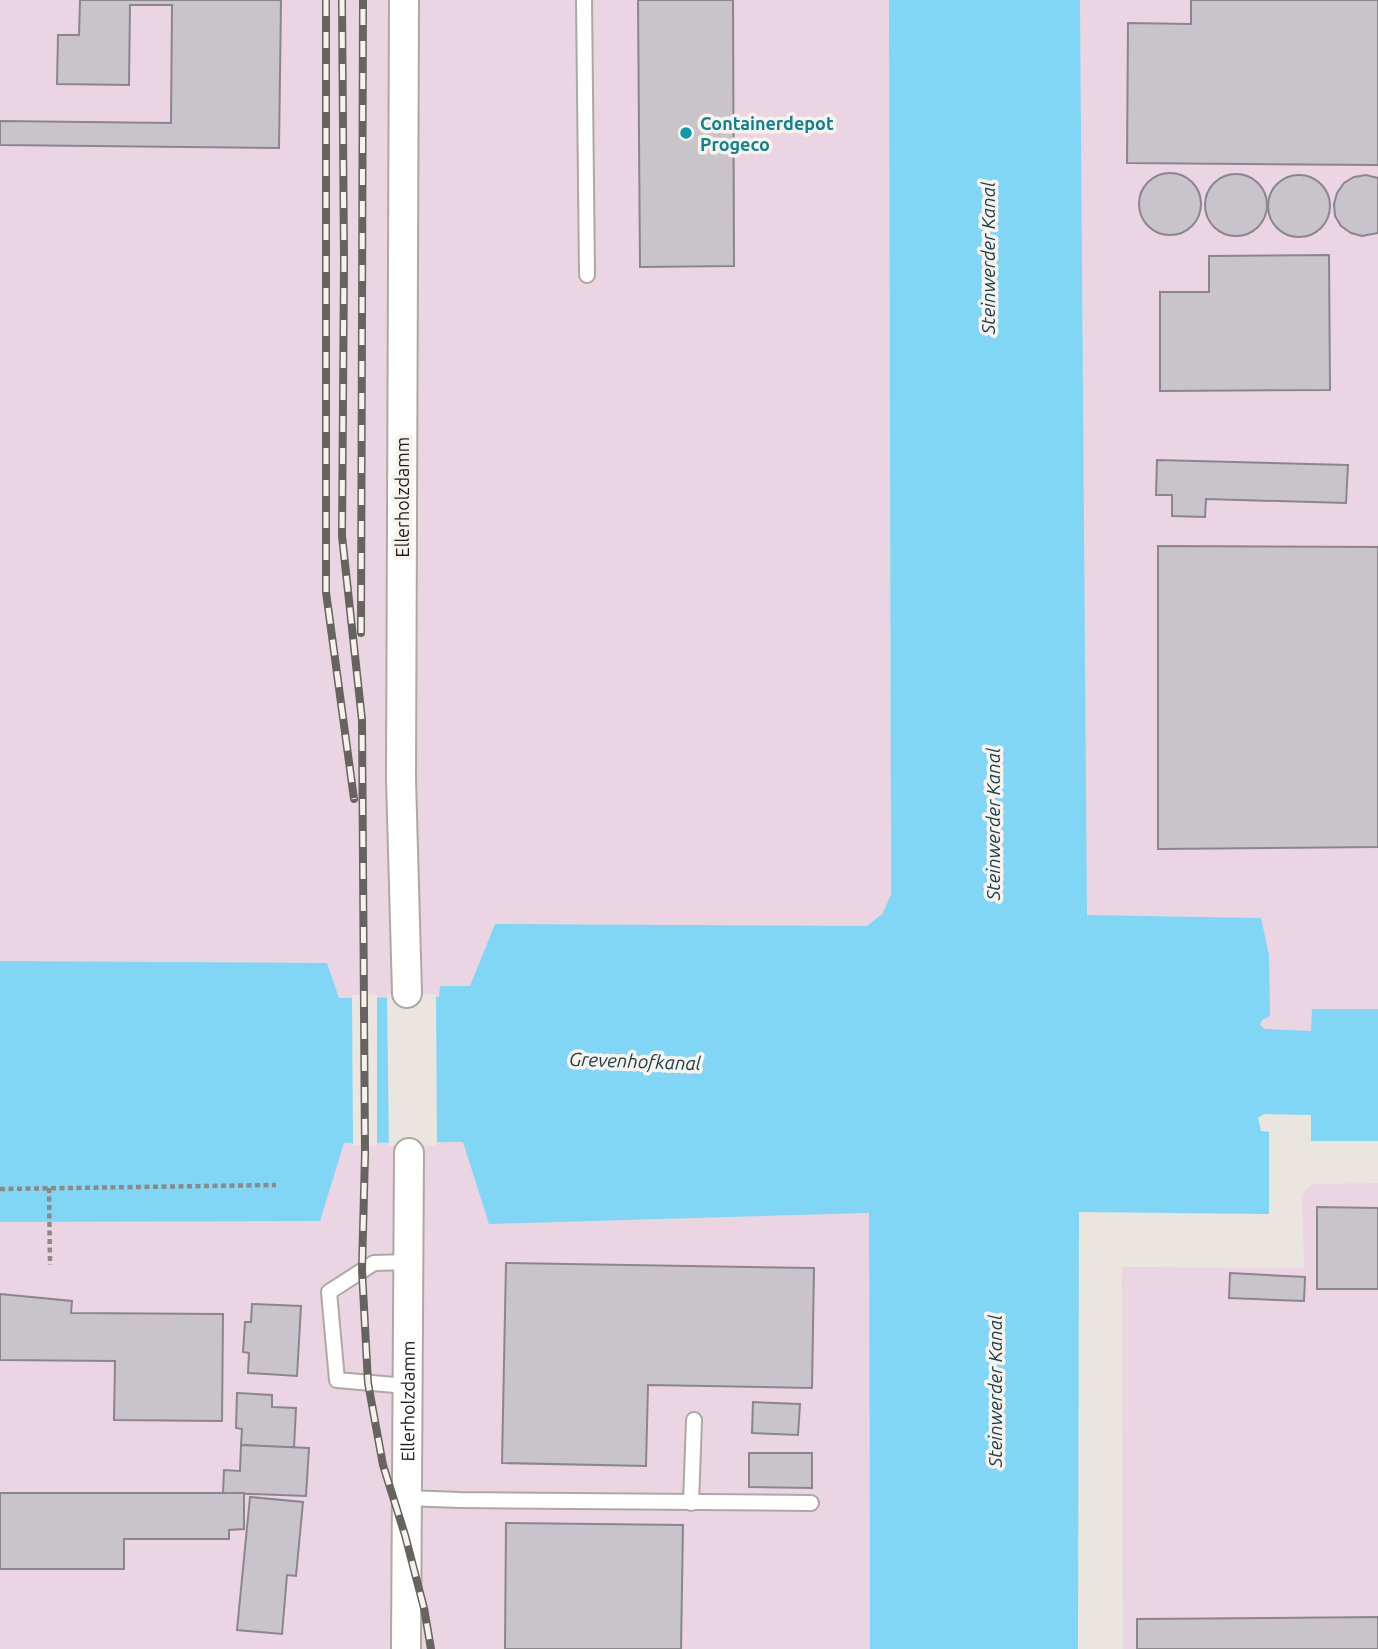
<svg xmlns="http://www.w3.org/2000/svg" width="1378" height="1649" font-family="Ubuntu,sans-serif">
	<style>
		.industrial { fill: #ebd5e2 }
		.water { fill: #82d6f5 }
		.pier { fill: #eae5df }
		.building { fill: #c9c4ca; stroke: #8b868c; stroke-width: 2 }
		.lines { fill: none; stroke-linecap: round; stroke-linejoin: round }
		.lane-casing { stroke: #ada8a2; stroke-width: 18 }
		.street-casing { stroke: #ada8a2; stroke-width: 32 }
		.path { stroke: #8d8985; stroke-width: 4.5; stroke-dasharray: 5 3.5; stroke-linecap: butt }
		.lane { stroke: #fff; stroke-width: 14 }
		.street { stroke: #fff; stroke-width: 28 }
		.rail-casing { stroke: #666360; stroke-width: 8 }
		.rail { stroke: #f8f2ec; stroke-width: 5; stroke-dasharray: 16; stroke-linecap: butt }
		.culture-dot { fill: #0f9aa8; stroke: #f8f2ec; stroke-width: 2.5 }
		.labels { text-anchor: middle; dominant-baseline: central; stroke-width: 7; stroke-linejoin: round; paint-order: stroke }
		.culture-label { font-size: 18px; font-weight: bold; fill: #0d838f; stroke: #f8f2ec; text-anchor: start }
		.street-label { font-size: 18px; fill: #1d1b19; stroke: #f8f2ec }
		.water-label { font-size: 19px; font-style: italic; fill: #1a404e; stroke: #f8f2ec }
	</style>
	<rect width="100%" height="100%" fill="#eae5df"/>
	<g class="industrial">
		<polygon points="0,0 889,0 891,894 883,913 867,926 470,986 441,986 440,997 338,998 327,963 0,961"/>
		<polygon points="1080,0 1378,0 1378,1009 1312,1009 1312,1031 1269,1031 1260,1025 1261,918 1087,915"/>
		<polygon points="464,1142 490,1224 869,1213 870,1649 0,1649 0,1222 319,1221 344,1143"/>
		<polygon points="1378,1183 1378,1649 1123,1649 1122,1267 1304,1268 1302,1195 1312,1184"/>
	</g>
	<polygon class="water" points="889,0 1080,0 1087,915 1261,918 1269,955 1270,1016 1262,1020 1260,1025 1265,1029 1311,1031 1312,1009 1378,1009 1378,1141 1311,1141 1311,1115 1264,1114 1258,1118 1261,1131 1269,1132 1269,1214 1079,1212 1078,1649 870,1649 869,1213 489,1224 463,1142 344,1143 320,1221 0,1222 0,961 327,963 339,998 439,997 440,986 470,986 495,924 867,926 883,913 891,894"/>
	<g class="pier">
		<polygon points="377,994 377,1146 353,1146 352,995"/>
		<polygon points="387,994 436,994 437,1146 389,1146"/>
	</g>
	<g class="building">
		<polygon points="80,0 281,0 279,148 0,145 0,121 171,123 172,5 130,5 129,85 57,84 58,35 79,35"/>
		<polygon points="638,0 733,0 734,266 640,267"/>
		<polygon points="1191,0 1378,0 1378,165 1127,163 1128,23 1191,24"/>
		<circle cx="1170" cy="204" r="31"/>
		<circle cx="1236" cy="205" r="31"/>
		<polygon points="1366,175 1378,178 1378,233 1362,236 1351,233 1341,226 1335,216 1334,204 1337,193 1344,183 1354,177"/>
		<circle cx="1299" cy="206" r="31"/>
		<polygon points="1329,255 1330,390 1160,391 1160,292 1209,292 1209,256"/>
		<polygon points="1157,460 1348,465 1346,503 1206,499 1205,517 1172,516 1172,495 1156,495"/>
		<polygon points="1158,546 1378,547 1378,847 1158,849"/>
		<polygon points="1317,1207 1378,1208 1378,1289 1317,1289"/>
		<polygon points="506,1263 814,1268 812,1388 648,1385 646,1466 502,1463"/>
		<polygon points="1230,1273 1305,1277 1304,1301 1229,1298"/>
		<polygon points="0,1294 72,1301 71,1313 223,1314 222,1421 114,1420 115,1361 0,1360"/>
		<polygon points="252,1304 301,1306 297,1376 248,1373 249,1353 243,1352 245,1322 251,1322"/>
		<polygon points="237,1393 272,1395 272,1407 296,1408 294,1448 241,1445 242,1429 236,1428"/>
		<polygon points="753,1402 800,1404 798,1435 752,1433"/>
		<polygon points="241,1445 309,1448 306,1496 223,1493 224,1470 240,1471"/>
		<polygon points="749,1453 812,1453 812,1488 749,1487"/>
		<polygon points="0,1493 244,1493 244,1529 229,1530 229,1539 124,1539 124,1569 0,1569"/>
		<polygon points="250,1497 303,1502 296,1576 287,1575 282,1634 237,1630"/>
		<polygon points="506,1523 683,1525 681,1649 505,1649"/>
		<polygon points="1378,1617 1378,1649 1137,1649 1137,1619"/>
	</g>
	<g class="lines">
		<defs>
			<g id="lane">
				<polyline points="584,0 587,275"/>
				<polyline points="407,1386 337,1380 329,1292 374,1263 408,1262"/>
				<polyline points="405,1498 460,1500 811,1503"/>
				<polyline points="691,1503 694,1420"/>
			</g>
			<g id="street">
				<polyline points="404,0 401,779 407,993"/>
				<path id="s1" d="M406,1649L409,1153"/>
			</g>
		</defs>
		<use href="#lane" class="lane-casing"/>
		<use href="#street" class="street-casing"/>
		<g class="path">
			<polyline points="49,1188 50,1265"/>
			<polyline points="0,1189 276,1185"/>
		</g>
		<use href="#lane" class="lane"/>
		<use href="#street" class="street"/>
		<defs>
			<g id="rail">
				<polyline points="326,0 326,592 354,799"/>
				<polyline points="342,0 344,262 342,536 362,720 365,1154 362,1270 368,1383 383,1465 405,1535 424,1608 431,1649"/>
				<polyline points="361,633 363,0"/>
			</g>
		</defs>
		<use href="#rail" class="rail-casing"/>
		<use href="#rail" class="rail"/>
	</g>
	<circle class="culture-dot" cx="686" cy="133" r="7"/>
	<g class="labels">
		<g class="culture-label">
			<text x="700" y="123">Containerdepot<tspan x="700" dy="21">Progeco</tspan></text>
		</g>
		<g class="street-label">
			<text transform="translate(402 497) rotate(-90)">Ellerholzdamm</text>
			<text stroke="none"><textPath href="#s1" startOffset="248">Ellerholzdamm</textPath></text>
		</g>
		<g class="water-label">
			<text transform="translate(988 258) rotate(-90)">Steinwerder Kanal</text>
			<text transform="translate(993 824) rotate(-90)">Steinwerder Kanal</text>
			<text transform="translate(635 1061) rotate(2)">Grevenhofkanal</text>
			<text transform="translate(995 1391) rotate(-90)">Steinwerder Kanal</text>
		</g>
	</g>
</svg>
